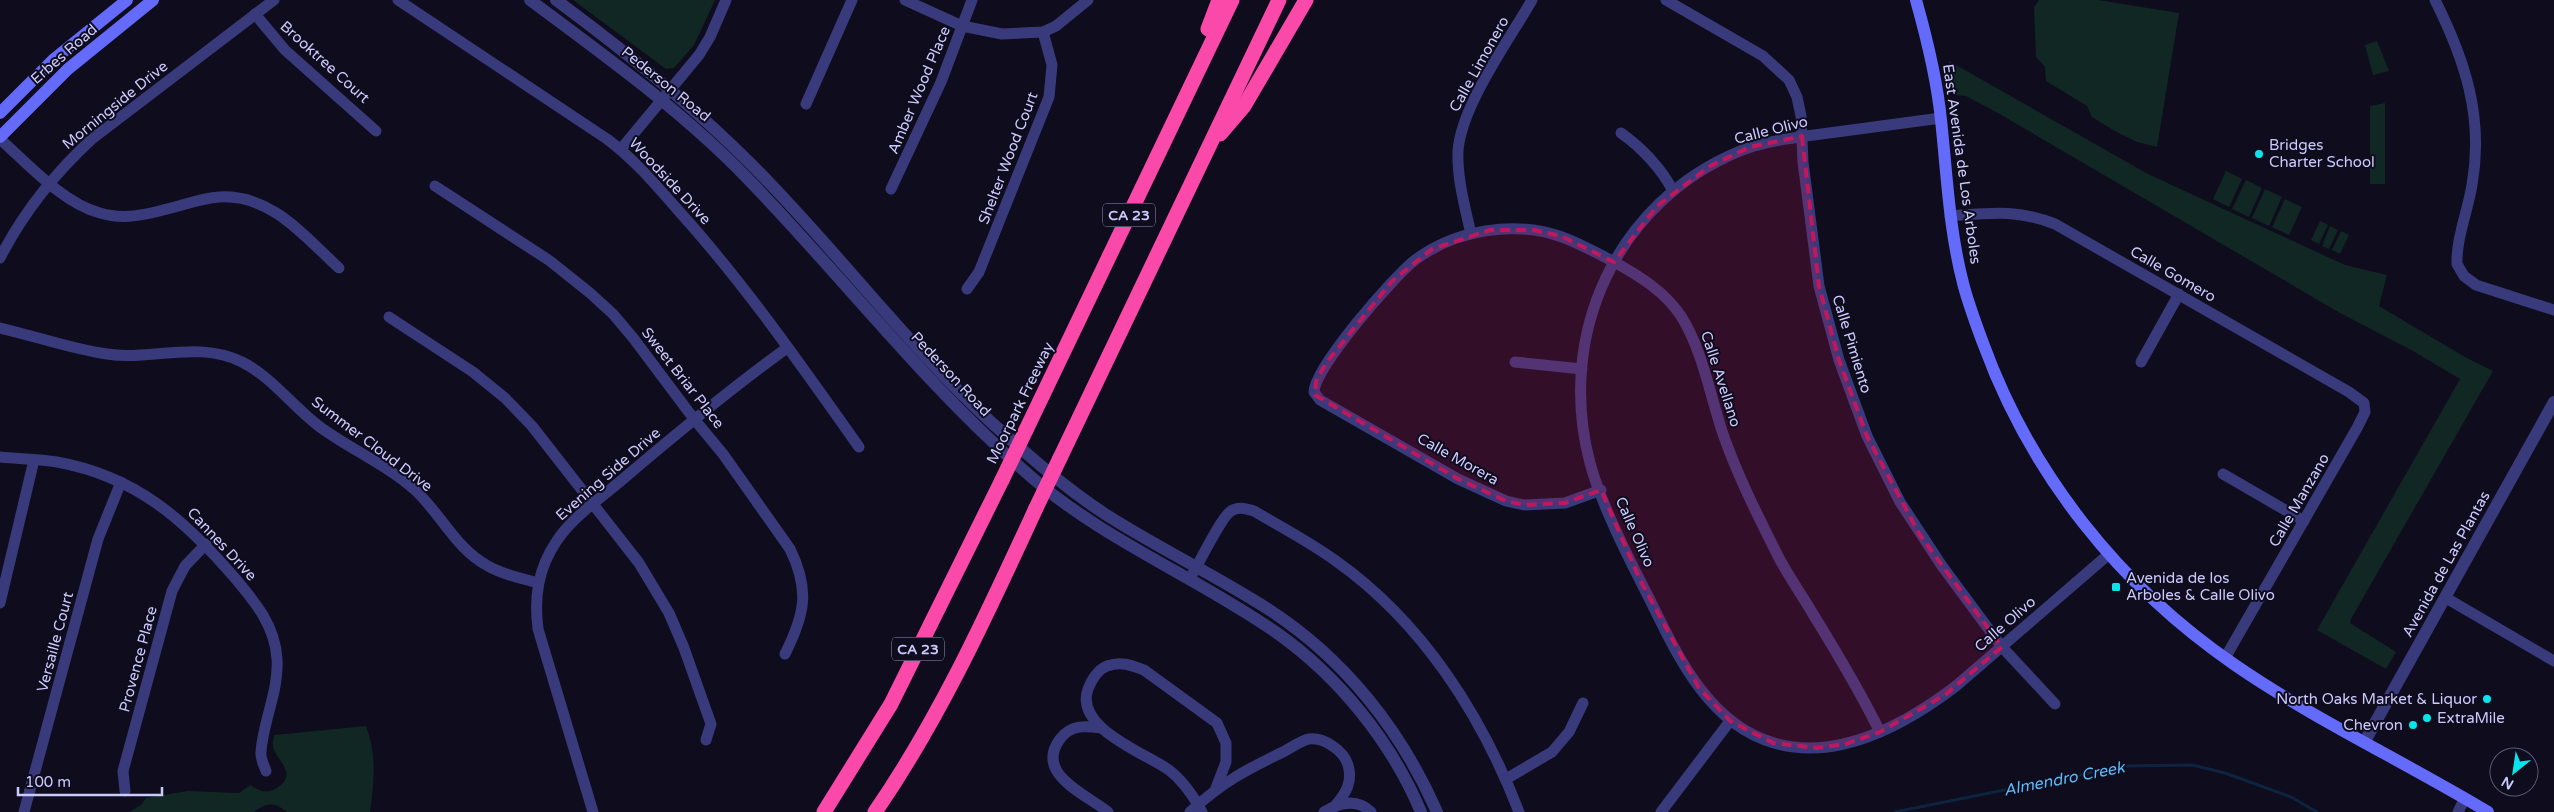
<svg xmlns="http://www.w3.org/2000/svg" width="2554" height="812" font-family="'Varela Round',sans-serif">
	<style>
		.green { fill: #102724 }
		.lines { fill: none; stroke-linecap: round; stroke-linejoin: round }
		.stream { stroke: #0d2440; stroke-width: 3 }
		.minor { stroke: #383a7b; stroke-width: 11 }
		.tertiary { stroke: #383a7b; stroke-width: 12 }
		.secondary { stroke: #646afa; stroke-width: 12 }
		.motorway { stroke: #fa49a9; stroke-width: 15 }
		.motorway-bridge { stroke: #fa49a9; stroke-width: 15 }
		.marked { fill: #c2185b; fill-opacity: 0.2; stroke: #c2185b; stroke-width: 4; stroke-dasharray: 10 6; stroke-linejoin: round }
		.poi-dot { fill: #07e5ec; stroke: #0e0c1d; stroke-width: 2 }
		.labels { text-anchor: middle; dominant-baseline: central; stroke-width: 4; stroke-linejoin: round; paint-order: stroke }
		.shield { fill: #0e0c1d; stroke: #9391ba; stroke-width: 1 }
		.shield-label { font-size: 14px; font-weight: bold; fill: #cccafd }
		.street-label { font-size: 15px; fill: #cccafd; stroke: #0e0c1d }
		.poi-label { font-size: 15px; fill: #cccafd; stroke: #0e0c1d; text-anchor: start }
		.water-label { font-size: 16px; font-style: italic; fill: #5bbbfa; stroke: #0e0c1d }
	</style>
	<rect width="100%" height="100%" fill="#0e0c1d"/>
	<g class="green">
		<polygon points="573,0 715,0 694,45 674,68 666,69"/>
		<polygon points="2039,0 2098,0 2179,13 2157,147 2137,142 2113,130 2092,117 2087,106 2046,81 2045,67 2036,57 2034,7"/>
		<polygon points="2377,41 2389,71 2373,75 2365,45"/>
		<polygon points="1949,61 2148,174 2345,265 2387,275 2379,306 2465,357 2493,371 2351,619 2350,623 2396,652 2386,669 2317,630 2460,379 2413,351 2340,313 1998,113 1966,96 1954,95"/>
		<polygon points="2385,103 2385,184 2370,184 2370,106"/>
		<polygon points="2226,171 2242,179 2229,207 2213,199"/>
		<polygon points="2246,180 2262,188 2249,217 2232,209"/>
		<polygon points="2265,189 2282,197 2269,226 2252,218"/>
		<polygon points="2285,199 2302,207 2289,235 2272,227"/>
		<polygon points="2320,221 2328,225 2319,244 2311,240"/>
		<polygon points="2330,226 2338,230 2329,249 2322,246"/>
		<polygon points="2341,231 2349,235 2340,254 2332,250"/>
		<path d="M366,726C377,754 374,783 370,812H287C275,802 266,802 254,812H129L141,805L146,798L188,791L239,793L250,785C258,790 266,794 275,789C301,774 275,760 273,746C272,742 274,738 274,735Z"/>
	</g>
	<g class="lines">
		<polyline class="stream" points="1895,812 2124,766 2192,765 2225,773 2291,797 2317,812"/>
		<g class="minor">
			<path d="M398,0L607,139C634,159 655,184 677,209C744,283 801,365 859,447"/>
			<polyline points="905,0 962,26 1002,34 1043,32 1056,26 1088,0"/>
			<polyline points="1666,0 1763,56 1789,80 1797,97 1801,116 1803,162 1819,286 1839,360 1867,436 1900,502 1942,566 2002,647 2055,704"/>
			<path d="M2435,0C2465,60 2484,117 2472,185C2468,210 2456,239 2457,264L2464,276L2476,285L2554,310"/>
			<polyline points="255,14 285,50 376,131"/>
			<polyline points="806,104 852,0"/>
			<path d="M1941,118C1904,123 1866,128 1829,133C1800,137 1767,140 1740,151C1616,202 1556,335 1590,463C1601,504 1629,559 1649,598C1677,655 1708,724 1774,743C1839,762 1906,724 1956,686L2109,554"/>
			<path d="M1621,133C1641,147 1662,169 1673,191"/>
			<path d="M0,139C28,164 63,203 100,213C123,220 145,215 167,209C184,205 202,198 219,197C271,194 303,235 339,268"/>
			<polyline points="621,149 699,55 710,37 726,0"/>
			<path d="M435,186L550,261L590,293L613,314L634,339L694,419L723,454L790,549C810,590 805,614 785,654"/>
			<polyline points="891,189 941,82 972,0"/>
			<path d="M1950,216C1991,213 2016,209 2055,224L2349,392L2364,403L2365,412L2357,428L2225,658"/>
			<path d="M1471,234C1465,207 1457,179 1458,151C1461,106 1509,40 1532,0"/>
			<path d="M0,258C23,213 55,173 92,139L274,0"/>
			<polyline points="967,289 979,272 1049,97 1052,65 1043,32"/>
			<polyline points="389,317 473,372 505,398 532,426 639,563 669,613 684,648 711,724 706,740"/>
			<path d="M0,328C35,336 71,349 107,354C152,361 198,340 242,362C272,377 293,407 320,427C350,449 387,465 415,490C441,514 456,549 488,566C503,575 521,578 538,583"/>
			<polyline points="1515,362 1582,369"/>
			<polyline points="2141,362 2179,294"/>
			<path d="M0,457C19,459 38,459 57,462C135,476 184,519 234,577C255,602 275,625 277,659C279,691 263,721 261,752C260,758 264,765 266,771"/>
			<polyline points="2223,474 2304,521"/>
			<path d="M1601,490L1565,503L1524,505L1506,501L1458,479L1320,400L1314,392C1314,368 1394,276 1415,260C1455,230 1514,220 1562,237C1581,244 1599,254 1616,263C1641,277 1665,292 1681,316C1703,351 1710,396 1723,434C1738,477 1759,518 1779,558C1789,577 1802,595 1813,614C1837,653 1860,691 1880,732"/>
			<path d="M1192,575C1199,563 1222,516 1231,511C1239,506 1246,509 1254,511C1281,527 1310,542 1336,561C1422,622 1481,714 1519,812"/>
			<polyline points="2446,598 2554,661"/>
			<polyline points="0,603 34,460"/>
			<path d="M1102,728C1086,726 1071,724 1060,739C1034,774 1086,794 1108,812"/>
			<polyline points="1506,779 1552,752 1569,732 1583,703"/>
			<polyline points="125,791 123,771 172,591 185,566 206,544"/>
			<polyline points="24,812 98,539 121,482"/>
			<path d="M593,812L538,629C534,597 538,569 556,542C572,517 601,498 623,479C676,434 730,389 787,348"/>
			<path d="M1190,812C1221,783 1247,769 1285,751C1292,747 1302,740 1309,739C1324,737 1344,751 1348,765C1353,782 1346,793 1335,806"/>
			<path d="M1202,812C1194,797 1182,780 1169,770C1145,753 1074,728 1088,689C1092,679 1097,670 1107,666C1121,661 1131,665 1144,670L1217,723L1226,743V762L1216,788"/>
			<path d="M1324,812C1339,803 1357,798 1371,812"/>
			<polyline points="1661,812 1730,721"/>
			<polyline points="2458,812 2465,798"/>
		</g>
		<g class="tertiary">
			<path d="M530,0C605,56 681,110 747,178C842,276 926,386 1029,475C1103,540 1197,577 1277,633C1339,677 1391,741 1421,812"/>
			<path d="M556,0C625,51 691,104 751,164C834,247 905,343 992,423C1028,455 1064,487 1105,514C1158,548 1215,575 1268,609C1344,658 1401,730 1437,812"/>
			<polyline points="2365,741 2554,402"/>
		</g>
		<g class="secondary">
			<path d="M1916,0C1927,39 1937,79 1941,120C1947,175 1949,229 1963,283C1968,303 1976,324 1983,343C2031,475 2120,586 2235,665C2315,720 2405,762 2488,812"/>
			<polyline points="0,113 53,60 127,0"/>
			<polyline points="0,137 68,69 153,0"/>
		</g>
		<g class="motorway">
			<polyline points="1208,29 1219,0"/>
			<polyline points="1220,134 1244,106 1306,0"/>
			<polyline points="1026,430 1232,0"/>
			<polyline points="1060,458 1279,0"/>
			<polyline points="824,812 891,704 1002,480"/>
			<path d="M875,812C940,718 988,612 1036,508"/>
		</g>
		<g class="motorway-bridge">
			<polyline points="1002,480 1026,430"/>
			<polyline points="1036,508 1060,458"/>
		</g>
	</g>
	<path class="marked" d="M1802,136L1819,286L1839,360L1867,436L1920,535L2002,647L1945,695L1880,732L1846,744L1817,748L1773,743L1730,721L1699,688L1640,580L1601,490L1565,503L1524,505L1506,501L1458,479L1315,395L1316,381L1326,363L1392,281L1432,249L1490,230H1534L1561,236L1614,262L1657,206L1710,166L1750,147Z"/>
	<g class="poi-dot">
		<circle cx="2259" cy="154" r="5"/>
		<rect x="2111" y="582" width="10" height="10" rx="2.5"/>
		<circle cx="2487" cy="699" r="5"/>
		<circle cx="2427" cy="718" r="5"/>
		<circle cx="2413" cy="725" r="5"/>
	</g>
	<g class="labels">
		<g class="shield">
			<rect x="1103" y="203.5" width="52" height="23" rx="4"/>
			<rect x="892" y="637.5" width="52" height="23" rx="4"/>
		</g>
		<g class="shield-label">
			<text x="1129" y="215">CA 23</text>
			<text x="918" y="649">CA 23</text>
		</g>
		<g class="street-label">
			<text transform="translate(64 54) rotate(-41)">Erbes Road</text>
			<text transform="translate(325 62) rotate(42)">Brooktree Court</text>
			<text transform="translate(1479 64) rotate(-61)">Calle Limonero</text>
			<text transform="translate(666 84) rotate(39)">Pederson Road</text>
			<text transform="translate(919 90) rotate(-67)">Amber Wood Place</text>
			<text transform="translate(115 105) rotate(-39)">Morningside Drive</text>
			<text transform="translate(1771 130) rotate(-14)">Calle Olivo</text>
			<text transform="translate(1008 158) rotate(-69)">Shelter Wood Court</text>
			<text transform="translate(1962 164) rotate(82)">East Avenida de Los Arboles</text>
			<text transform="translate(670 181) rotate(47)">Woodside Drive</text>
			<text transform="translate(2173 274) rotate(30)">Calle Gomero</text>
			<text transform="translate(1852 344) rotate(73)">Calle Pimiento</text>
			<text transform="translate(951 374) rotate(47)">Pederson Road</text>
			<text transform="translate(683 378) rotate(52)">Sweet Briar Place</text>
			<text transform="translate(1721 379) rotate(72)">Calle Avellano</text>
			<text transform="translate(1020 403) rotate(-64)">Moorpark Freeway</text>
			<text transform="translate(372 444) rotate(37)">Summer Cloud Drive</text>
			<text transform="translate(1458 459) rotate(29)">Calle Morera</text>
			<text transform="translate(608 474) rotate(-41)">Evening Side Drive</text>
			<text transform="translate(2299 500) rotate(-60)">Calle Manzano</text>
			<text transform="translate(1635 532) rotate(66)">Calle Olivo</text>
			<text transform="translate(222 544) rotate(47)">Cannes Drive</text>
			<text transform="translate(2446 564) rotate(-61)">Avenida de Las Plantas</text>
			<text transform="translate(2005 624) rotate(-41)">Calle Olivo</text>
			<text transform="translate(55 642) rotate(-75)">Versaille Court</text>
			<text transform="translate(138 659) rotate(-75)">Provence Place</text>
		</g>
		<g class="poi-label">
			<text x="2269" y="145">Bridges<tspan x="2269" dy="17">Charter School</tspan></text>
			<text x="2126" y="578">Avenida de los<tspan x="2126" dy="17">Arboles &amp; Calle Olivo</tspan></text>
			<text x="2477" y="699" text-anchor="end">North Oaks Market &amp; Liquor</text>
			<text x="2437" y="718">ExtraMile</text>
			<text x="2403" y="725" text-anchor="end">Chevron</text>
		</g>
		<g class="water-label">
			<text transform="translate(2064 779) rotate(-11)">Almendro Creek</text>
		</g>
	</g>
	<g transform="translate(2514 772) rotate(210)"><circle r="24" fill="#0e0c1d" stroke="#5a5877"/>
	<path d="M0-4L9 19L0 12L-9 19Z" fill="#07e5ec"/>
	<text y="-8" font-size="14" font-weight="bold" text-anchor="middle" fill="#cccafd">N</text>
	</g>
	<path d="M18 787v8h144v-8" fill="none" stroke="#cccafd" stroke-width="2.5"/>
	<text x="25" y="787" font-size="15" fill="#cccafd" stroke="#0e0c1d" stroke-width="4" paint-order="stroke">100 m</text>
</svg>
